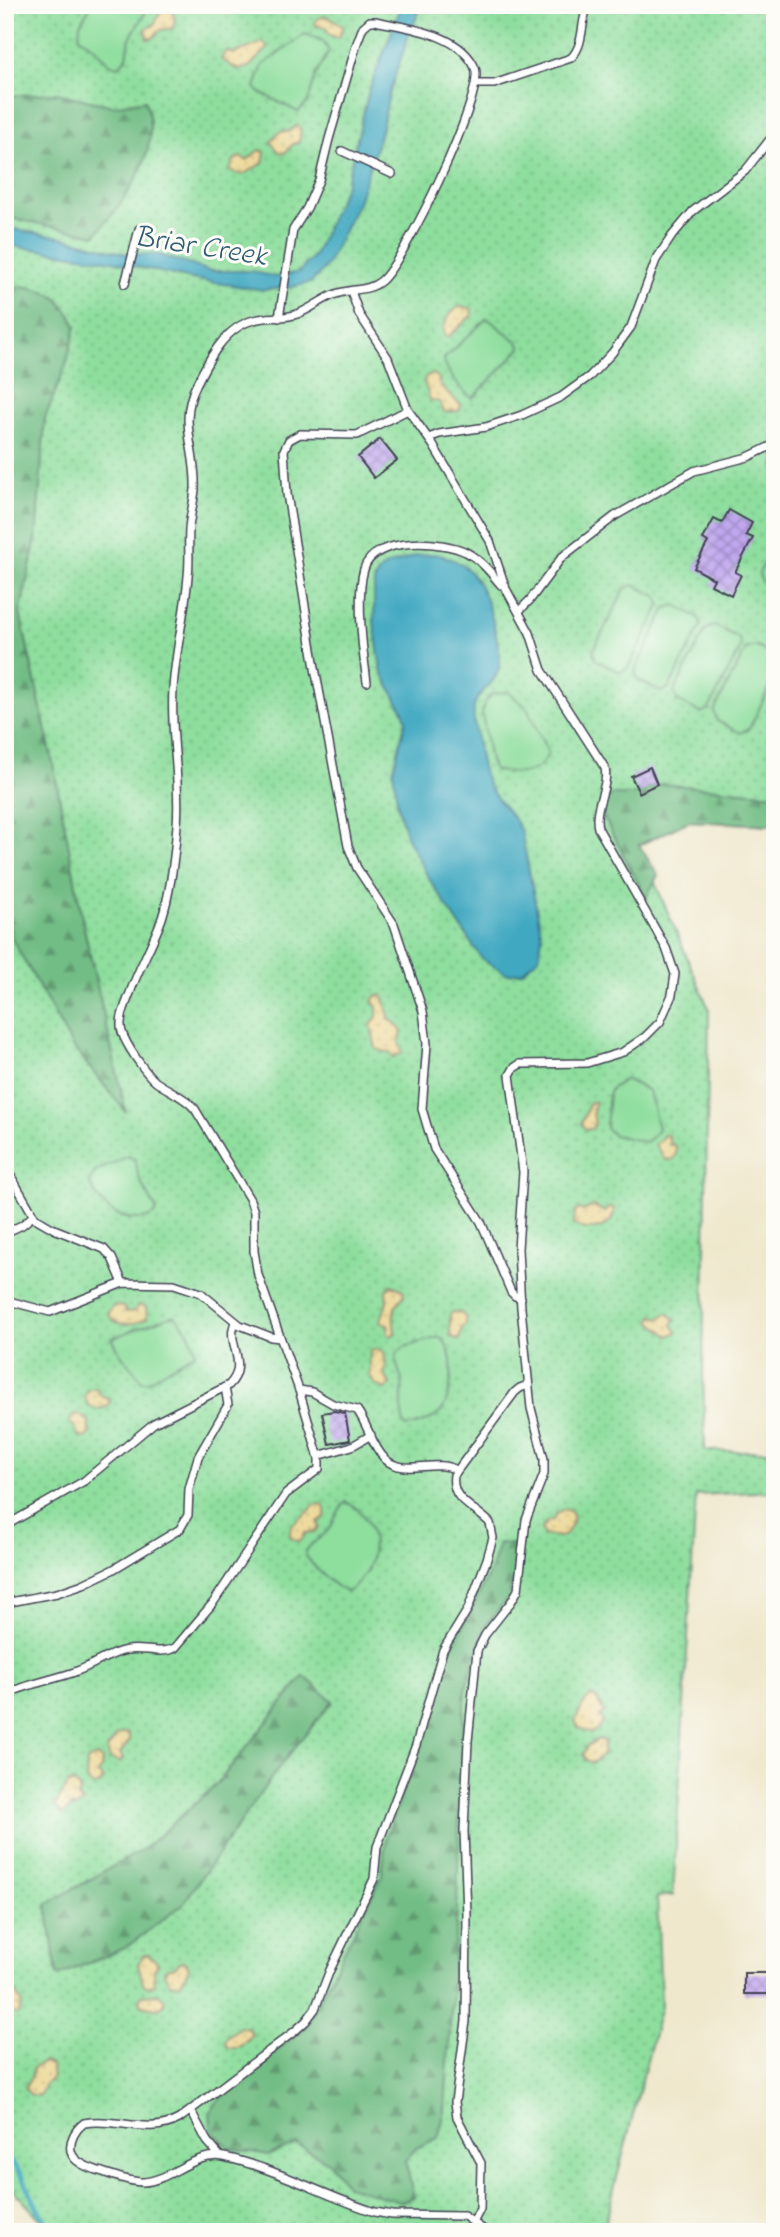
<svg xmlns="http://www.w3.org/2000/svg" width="780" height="2237" font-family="'Indie Flower',sans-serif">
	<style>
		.grass { fill: url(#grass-dots); stroke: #58806c; stroke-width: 2 }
		.forest { fill: url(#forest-firs); stroke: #4a7060; stroke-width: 2 }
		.sand { fill: url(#sand-dots); stroke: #887e6c; stroke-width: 2 }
		.garden { fill: #8ede9e; stroke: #58806c; stroke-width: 2 }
		.water { fill: #41a8c1; stroke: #32657e; stroke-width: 2 }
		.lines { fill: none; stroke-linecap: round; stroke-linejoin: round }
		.stream { stroke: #41a8c1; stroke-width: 5 }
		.building { fill: url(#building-cross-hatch) }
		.lane-casing { stroke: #414051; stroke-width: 10 }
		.lane { stroke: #fff; stroke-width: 7 }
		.labels { text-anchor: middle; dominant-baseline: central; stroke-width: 6; stroke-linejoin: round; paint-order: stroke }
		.water-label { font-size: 30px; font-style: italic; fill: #305e77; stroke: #fdfcf7 }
	</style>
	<defs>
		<pattern id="grass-dots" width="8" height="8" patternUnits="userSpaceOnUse" patternTransform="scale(1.75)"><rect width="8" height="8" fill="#8ede9e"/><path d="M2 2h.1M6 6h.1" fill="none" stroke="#7abe89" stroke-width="1.8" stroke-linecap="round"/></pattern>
		<pattern id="forest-firs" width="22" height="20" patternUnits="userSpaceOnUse" patternTransform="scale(1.75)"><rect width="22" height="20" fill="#72bd85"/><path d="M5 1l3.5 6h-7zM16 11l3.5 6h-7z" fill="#5d996e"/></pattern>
		<pattern id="sand-dots" width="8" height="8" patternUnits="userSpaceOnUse" patternTransform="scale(1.75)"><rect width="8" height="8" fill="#eeda9e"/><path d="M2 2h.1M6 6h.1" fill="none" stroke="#ccbb89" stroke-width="1.8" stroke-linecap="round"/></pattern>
		<pattern id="building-cross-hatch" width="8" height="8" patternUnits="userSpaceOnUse" patternTransform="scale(1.75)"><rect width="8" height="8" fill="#c1a8ef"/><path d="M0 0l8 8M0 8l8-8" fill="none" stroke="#9c88c3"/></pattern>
	</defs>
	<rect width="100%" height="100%" fill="#fdfcf7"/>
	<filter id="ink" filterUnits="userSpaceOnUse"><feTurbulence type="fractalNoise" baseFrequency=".0143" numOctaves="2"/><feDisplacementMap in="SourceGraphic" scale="14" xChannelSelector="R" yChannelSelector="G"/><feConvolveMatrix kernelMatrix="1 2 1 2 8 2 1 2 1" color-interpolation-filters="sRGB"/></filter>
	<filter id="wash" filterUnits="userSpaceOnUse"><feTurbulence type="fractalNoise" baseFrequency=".00686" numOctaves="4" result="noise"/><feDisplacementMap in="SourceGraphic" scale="28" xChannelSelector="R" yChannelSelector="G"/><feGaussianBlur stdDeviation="1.57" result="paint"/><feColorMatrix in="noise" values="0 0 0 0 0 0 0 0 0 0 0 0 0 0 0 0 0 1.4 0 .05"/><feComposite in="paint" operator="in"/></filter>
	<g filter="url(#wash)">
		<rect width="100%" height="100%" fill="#efe8cd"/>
		<polygon class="grass" points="5,5 775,5 775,825 689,821 639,845 709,1009 703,1372 705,1451 775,1451 775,1491 696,1495 673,1895 657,1897 661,2006 603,2232 52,2232 5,2181"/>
		<g class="forest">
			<path d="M56,93L113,106L145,100C164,153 127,197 95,235L5,217V179L10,160L5,155V96Z"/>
			<path d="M20,286C53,290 61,297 76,326L66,365L45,418L36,539L20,613L53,763L84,928L126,1112L72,1046L11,937L5,908V361L10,296Z"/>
			<polygon points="661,784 775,794 775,825 689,821 639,845 658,875 646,898 603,816 602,801 606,795 632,795"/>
			<polygon points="499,1543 517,1545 515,1577 507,1600 485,1626 465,1690 460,1787 457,1909 445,2111 438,2138 416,2148 405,2161 414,2197 400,2202 347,2186 328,2162 297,2144 269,2155 230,2148 212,2131 210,2113 225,2091 306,2027 382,1875 386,1837 427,1726 441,1669 490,1572"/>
			<polygon points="304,1676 333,1701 279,1767 182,1905 125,1948 57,1976 47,1904 145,1848 216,1785"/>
		</g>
		<g class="sand">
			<polygon points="162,8 172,9 175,18 173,28 160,30 153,38 147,39 146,29 154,25"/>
			<polygon points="326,16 336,21 343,27 339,38 330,35 325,27 316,26 315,22 319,18"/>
			<path d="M263,42L268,48L249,67L238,70L221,59L227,51L234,54C245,48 254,47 263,42Z"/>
			<polygon points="298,125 301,130 299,142 293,144 285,153 279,152 271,142 276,135 282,131 288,132"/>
			<polygon points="259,150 265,152 263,163 242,175 230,171 234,160 240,157 247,160"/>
			<path d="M459,307L471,308L472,315L448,337L444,335C443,322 449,313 459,307Z"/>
			<polygon points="433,374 439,378 440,386 461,405 459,411 444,412 440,402 430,400 424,381 426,376"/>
			<polygon points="383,995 390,1020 397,1024 402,1032 399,1043 403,1053 393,1057 390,1053 376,1049 371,1025 377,1017 377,1007 373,1002 376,996"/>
			<polygon points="590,1102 595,1102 593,1113 595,1123 592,1129 586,1129 581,1124"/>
			<polygon points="664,1135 668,1135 670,1145 672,1144 676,1146 676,1154 672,1160 665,1160 655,1144 660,1141"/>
			<path d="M593,1206L605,1212L610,1207L614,1209C615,1228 589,1234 574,1225L575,1212L579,1209L584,1211Z"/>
			<path d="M392,1285L403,1290L404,1296C391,1308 393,1316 395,1333L391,1336L388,1334V1325L380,1322L387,1303L386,1290Z"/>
			<path d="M139,1305L146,1307L147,1318C135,1325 114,1328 108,1313L113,1306L124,1307L126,1312L135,1311Z"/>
			<polygon points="453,1312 461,1313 466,1318 466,1325 462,1328 459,1340 450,1336 450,1314"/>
			<polygon points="667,1313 675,1319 672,1325 677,1332 669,1336 651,1321 653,1316 660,1318"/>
			<polygon points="377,1349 384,1352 386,1368 384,1374 390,1384 385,1389 375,1385 370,1376 370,1351"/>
			<polygon points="96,1388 100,1395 111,1400 106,1407 97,1409 88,1405 85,1397 88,1390"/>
			<polygon points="76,1413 89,1421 89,1429 91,1432 85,1438 78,1436 76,1428 70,1423 71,1418"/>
			<path d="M322,1504L325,1509V1517L318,1522L319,1527L315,1532L305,1533L301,1540L296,1541L290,1536C288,1520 307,1518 314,1505Z"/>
			<path d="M564,1509L572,1512C574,1522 570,1532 561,1537L544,1535L541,1529L548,1521L553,1520L556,1513Z"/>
			<polygon points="591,1695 597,1699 604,1712 600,1716 603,1721 598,1729 591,1733 579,1728 575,1721 583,1705"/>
			<polygon points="127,1733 130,1740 120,1754 123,1759 120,1762 110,1759 107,1749 118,1735"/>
			<polygon points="599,1739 605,1742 603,1747 603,1754 592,1763 586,1760 583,1754 588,1745"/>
			<polygon points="96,1756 102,1760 101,1769 98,1774 104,1779 99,1785 93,1786 86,1780 87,1761"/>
			<polygon points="69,1783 76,1784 80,1790 77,1797 83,1802 76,1808 71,1806 68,1811 62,1814 55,1806"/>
			<polygon points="144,1955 149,1955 158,1963 154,1970 155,1984 148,1987 143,1984 138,1964"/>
			<polygon points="182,1961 187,1963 189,1969 181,1983 171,1984 164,1974 167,1968 173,1968"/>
			<path d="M5,1989C15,1990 18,1996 22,2004L19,2014H15L5,2007Z"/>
			<polygon points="159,1994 165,2000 164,2005 159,2009 142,2005 139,2000 142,1995"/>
			<polygon points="240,2027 249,2029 252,2035 238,2048 229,2048 225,2042 228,2036"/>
			<path d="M44,2062L51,2065L53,2077L44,2085L41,2094C34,2097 28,2095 25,2087L32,2076L33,2068Z"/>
		</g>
		<g class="garden">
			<polygon points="91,5 140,5 146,11 130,38 127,57 119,66 109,64 94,47 79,37 80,24"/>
			<polygon points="305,34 323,41 329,51 316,75 308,102 298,112 259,92 255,87 263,65"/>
			<path d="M487,318L518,342L521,348L473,398C462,392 445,371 444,359Z"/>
			<polygon points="775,542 775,589 762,582 759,573"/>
			<polygon points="634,585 658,597 660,606 628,668 620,672 596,660 593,651 625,588"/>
			<polygon points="676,605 699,618 701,626 669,688 661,692 638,680 635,671 666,608"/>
			<polygon points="715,626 739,638 741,647 709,709 701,713 677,701 674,692 706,629"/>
			<polygon points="755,646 775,656 775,677 749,729 740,733 717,721 714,711 746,649"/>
			<path d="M508,692L527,708L548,753C541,775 517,775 498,771L494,770L490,761L482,713L485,702L492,694Z"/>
			<polygon points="625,1079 649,1091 658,1129 653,1136 645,1142 614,1135 606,1128 609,1093 611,1089"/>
			<path d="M128,1156L134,1159L140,1181L157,1211C152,1218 146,1219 137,1219C113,1219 100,1204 89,1183L95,1172Z"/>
			<path d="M173,1315C183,1321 195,1341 195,1353L148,1381H142L120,1353L112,1338Z"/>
			<path d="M440,1337C458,1350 453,1401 438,1415C431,1420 414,1426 406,1427C398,1415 404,1396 402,1381C400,1371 394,1363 397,1353L404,1347Z"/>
			<path d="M346,1502C383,1519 380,1572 347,1592C336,1589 311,1565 305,1554C310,1541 322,1539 330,1528C336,1519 337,1509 346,1502Z"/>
		</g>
		<g class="water">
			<polygon points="402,5 422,5 408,37 389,95 380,135 358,202 327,265 312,282 293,287 263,290 191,279 108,260 5,245 5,228 61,237 123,253 160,255 210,271 250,271 276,277 299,272 314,256 346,184 369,90"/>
			<path d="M433,554C473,559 485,590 494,626C497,639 501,654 499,668C496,684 481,689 475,703C471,712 476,730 477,740C480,758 482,776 492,791C504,809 514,814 522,835L542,937L539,957L522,972L507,974L482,959L431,882L407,838L398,807L393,771L406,720L403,711L381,671L374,622V581L380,570L388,565L418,555Z"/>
		</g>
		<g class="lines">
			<path class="stream" d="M5,2156C30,2177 31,2210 55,2232"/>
		</g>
		<g id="blocks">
			<g class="building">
				<polygon points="380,439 397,460 374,478 358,457"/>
				<polygon points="729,510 752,523 746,535 753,538 735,572 741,575 731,595 711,585 714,579 694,568 708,542 703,539 714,519 722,523"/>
				<polygon points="650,767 657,784 639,793 631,776"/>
				<polygon points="334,1411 345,1413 350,1440 329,1444 322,1413"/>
				<rect x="744" y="1973" width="31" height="21"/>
			</g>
		</g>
	</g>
	<g filter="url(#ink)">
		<use href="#blocks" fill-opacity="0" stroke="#414051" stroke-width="2"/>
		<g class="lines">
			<defs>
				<g id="lane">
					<path d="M476,84H494L571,58C585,44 580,23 588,5"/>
					<polyline points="342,151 392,174"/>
					<polyline points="125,284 139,229"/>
					<path d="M351,291L359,314L388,358L408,410L433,445L490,541L506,589L530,633L542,670L605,768C609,788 593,807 598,828L666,948L675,974L672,995L660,1022L645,1037L623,1052L587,1063L520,1064L514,1068L510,1075L523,1172L518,1249L521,1308L531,1408L544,1459V1474L526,1520L518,1590L511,1602L485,1635L477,1651L468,1741L464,1831L467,1915L466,2021L455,2102L457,2117L481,2163L480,2209L474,2221"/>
					<polyline points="408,410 357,435 300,434 289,440 284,450 287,494 315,668 348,846 357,868 394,924 423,1011 427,1044 422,1109 434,1149 481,1222 511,1292 515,1296 521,1298"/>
					<polyline points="429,438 439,434 486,427 522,415 561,397 590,376 612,353 631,327 656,260 672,236 693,211 745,171 775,133"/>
					<polyline points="519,611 530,600 562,557 615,516 694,471 748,457 775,444"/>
					<path d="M367,682C363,654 356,596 364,569C374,536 442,540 466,552C481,560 491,573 501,585H505"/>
					<polyline points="5,1166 35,1218 54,1229 104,1249 112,1258 123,1283"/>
					<polyline points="5,1233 22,1225 33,1216"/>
					<polyline points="5,1300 50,1312 123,1283 174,1284 201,1293 240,1325 271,1337 280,1338"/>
					<path d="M299,1390L312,1392L333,1404L357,1410C368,1425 372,1446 385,1459C404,1477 435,1458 456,1470"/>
					<polyline points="318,1456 352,1446 371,1435"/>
					<path d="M5,1526L84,1481L154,1423L229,1385C250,1364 225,1342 235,1323"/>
					<polyline points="5,1603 57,1593 83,1584 112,1570 180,1529 188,1515 189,1489 198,1457 228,1405 225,1387"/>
					<path d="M5,1695C28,1683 54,1680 77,1671C94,1665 109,1653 127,1650C143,1647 160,1655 175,1648L213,1603L286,1494L319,1469V1458L299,1390L258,1275L254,1251V1212L250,1200L195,1109C184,1096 169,1091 156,1082C145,1073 126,1045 122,1032C118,1020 126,1004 130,993C139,967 153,944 162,918C170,894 175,851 177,825C181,780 170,735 173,690C175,652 185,614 188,576C190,560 188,545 189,529C190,515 194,502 195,489C197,449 177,423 197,383C209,359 225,327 254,320C267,316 280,319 294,315C309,311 321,299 336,294C351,288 368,292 381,281C404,262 486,93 475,68C460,33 407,28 375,21H370L363,27L357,43L329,139L319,180L307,208L293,230L279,318"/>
					<polyline points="191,2111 207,2141 220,2156"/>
					<path d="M487,2232L464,2216L392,2215L375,2212C324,2196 276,2168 224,2157C195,2151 170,2181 143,2182C128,2182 110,2174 96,2170C87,2167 73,2162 71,2151C69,2140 76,2129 84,2123C117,2117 148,2136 179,2119L295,2031L306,2021L315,2009L330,1970L374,1879L377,1847L416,1745L443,1650L468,1609L487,1559L493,1538L490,1523C475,1507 450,1501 454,1475L515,1392L520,1388L528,1385"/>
				</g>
			</defs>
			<use href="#lane" class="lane-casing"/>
			<use href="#lane" class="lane"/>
		</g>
	</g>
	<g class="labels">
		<g class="water-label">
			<text transform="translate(200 248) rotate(9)">Briar Creek</text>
		</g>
	</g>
	<rect width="780" height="2237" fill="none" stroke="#fdfcf7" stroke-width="28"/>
</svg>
